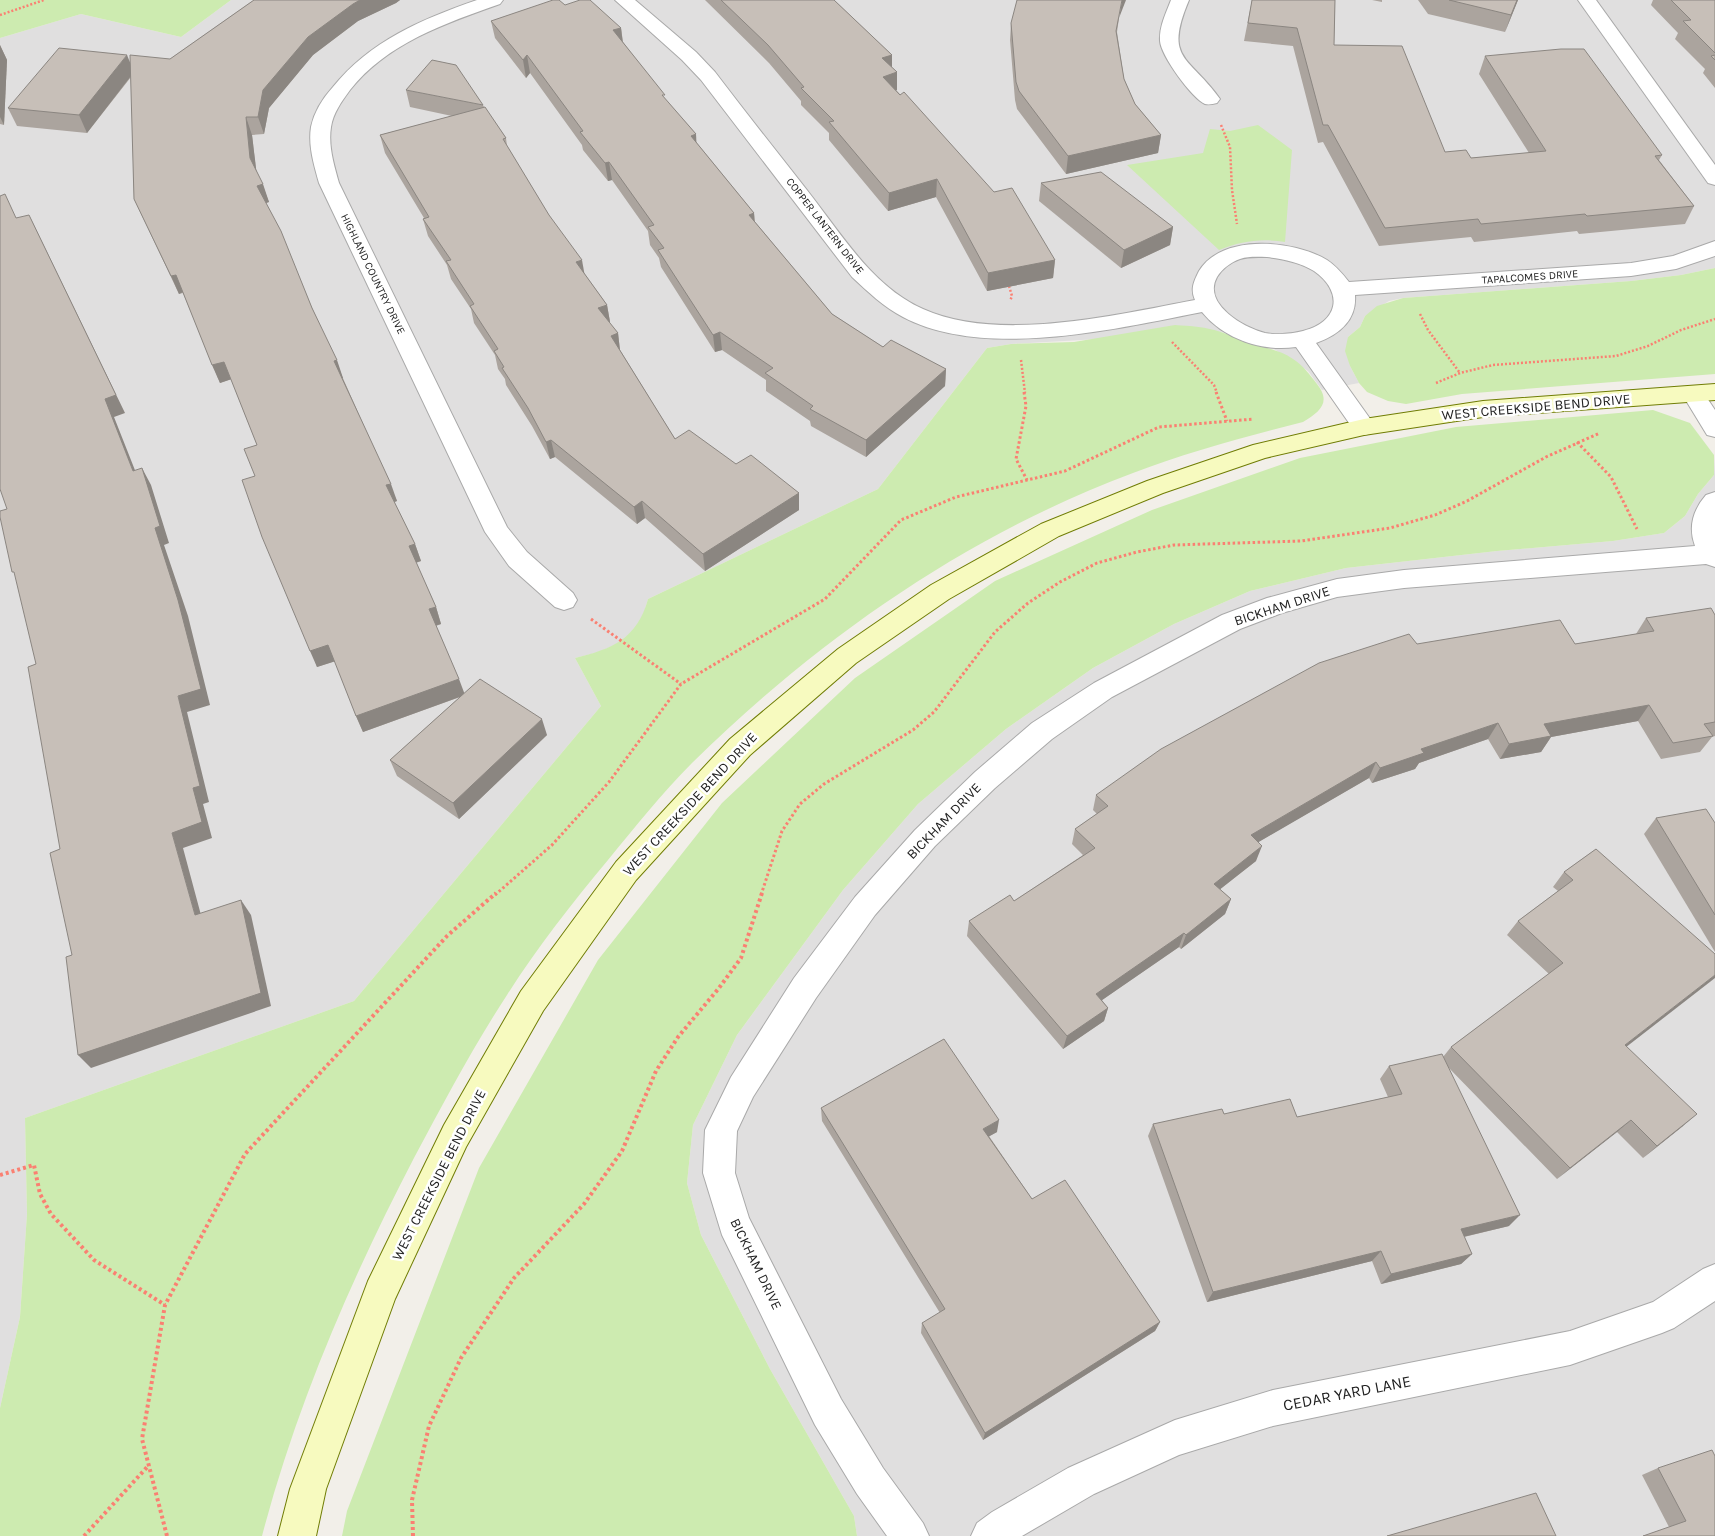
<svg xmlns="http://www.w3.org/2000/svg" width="1715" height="1536" font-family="Karla,sans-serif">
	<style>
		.residential { fill: #e0dfdf }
		.grass { fill: #cdebb0 }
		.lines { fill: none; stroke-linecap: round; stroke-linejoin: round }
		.street-casing { stroke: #a9a9a9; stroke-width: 2 }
		.secondary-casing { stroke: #707d05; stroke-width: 2 }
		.path-far2 { stroke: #fa8072; stroke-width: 2.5; stroke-dasharray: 2 2; stroke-linecap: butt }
		.path-far1 { stroke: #fa8072; stroke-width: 3; stroke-dasharray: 2.5 2.5; stroke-linecap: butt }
		.path { stroke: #fa8072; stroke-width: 4; stroke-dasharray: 3 3; stroke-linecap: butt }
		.street { fill: #fff; fill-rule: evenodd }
		.secondary { fill: #f7fabf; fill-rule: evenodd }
		.wall { fill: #aba49e }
		.shaded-wall { fill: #8b8681 }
		.building { fill: #c7bfb8; stroke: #8b8681 }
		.labels { text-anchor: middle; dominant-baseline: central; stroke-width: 5; stroke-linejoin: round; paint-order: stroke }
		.far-street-label { font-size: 11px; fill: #222; stroke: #fff }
		.street-label { font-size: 14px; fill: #222; stroke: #fff }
		.near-street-label { font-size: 16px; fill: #222; stroke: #fff }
	</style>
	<rect width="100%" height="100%" fill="#f2efe9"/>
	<g class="residential">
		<polygon points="231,0 1715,0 1715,268 1681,275 1631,281 1403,298 1389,301 1365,316 1360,327 1348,337 1350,366 1359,383 1322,390 1308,371 1274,349 1238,339 1222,332 1011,344 987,348 878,489 648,599 643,616 633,631 617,644 599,652 575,658 601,706 354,1001 25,1118 27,1214 20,1317 0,1408 0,38 81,14 181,37"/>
		<polygon points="1715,455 1715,1536 857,1536 854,1516 770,1369 701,1235 687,1183 693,1125 737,1035 843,890 918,804 1006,729 1093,668 1174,624 1250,591 1346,568 1497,551 1613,541 1664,533 1685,516 1698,494 1714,475"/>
	</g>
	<g class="grass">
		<polygon points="0,0 231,0 181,37 81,14 0,38"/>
		<path d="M1258,125L1292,150L1285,242C1261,238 1242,241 1219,250L1127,165L1203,153L1210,129L1230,131Z"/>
		<polygon points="1715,268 1715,374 1462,394 1406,404 1388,401 1367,392 1359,383 1350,366 1345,351 1348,337 1360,327 1365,316 1377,306 1403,298 1631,281 1681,275"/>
		<path d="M1175,325C1191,326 1206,327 1221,332C1231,335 1240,340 1250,343C1265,348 1280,350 1293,359C1303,365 1310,375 1317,384C1332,403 1319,412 1303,422C1245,437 1188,452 1133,473C967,535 818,639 692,763C662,793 635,827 608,860C572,903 537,948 507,995C473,1047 444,1102 415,1156C352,1277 297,1403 262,1536H0V1408L20,1317L27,1214L25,1118L354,1001L601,706L575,658C612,649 637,639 648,599L878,489L987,348L1011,344L1074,342Z"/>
		<polygon points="1653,410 1690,423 1714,455 1714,475 1698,494 1685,516 1664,533 1613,541 1497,551 1346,568 1250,591 1174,624 1093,668 1006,729 918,804 843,890 737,1035 693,1125 687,1183 701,1235 770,1369 854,1516 857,1536 342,1536 347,1511 479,1168 598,960 722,803 855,678 995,581 1152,510 1300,458 1456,427"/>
	</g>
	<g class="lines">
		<defs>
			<g id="street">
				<path d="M477,0H503L500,4C446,23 387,43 350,90C342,101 333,113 331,127C328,146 334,165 339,183L507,527L527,552L573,593L577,600L573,607L564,610L555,607L509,566L485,532L319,183C314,165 308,146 311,127C314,112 323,98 333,87C370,41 422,19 477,0Z"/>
				<path d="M615,0H635L696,52L715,72C746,113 778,153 810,194C842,235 873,287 923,309C998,343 1116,315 1195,300C1190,289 1194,281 1199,271C1222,233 1294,240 1327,260C1336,266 1342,273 1349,282L1631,263L1673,256L1715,241V256L1676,269L1631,276L1355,295C1357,321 1338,335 1316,343L1376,427L1372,433L1364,435L1356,433L1296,347C1262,352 1224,339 1202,312C1116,329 984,360 903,317C884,307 868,292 852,277L701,80L682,60ZM1267,257C1283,259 1300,262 1314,271C1344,292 1339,322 1303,331C1292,334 1277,335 1265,333C1244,328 1202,304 1217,277C1222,269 1231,262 1240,259C1249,256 1258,257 1267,257Z"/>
				<path d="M1171,0H1189C1163,61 1190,56 1220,99L1217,103C1213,104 1209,105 1205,104C1192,98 1161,56 1160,41C1159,27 1166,13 1171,0Z"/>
				<polygon points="1578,0 1596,0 1715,165 1715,185 1708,183"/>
				<polygon points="1693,386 1701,389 1715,410 1715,437 1707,435 1682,394 1685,389"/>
				<path d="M1715,492V567L1706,564L1404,588L1337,597L1282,613L1240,629L1112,697L1052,739L995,788L935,846L875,915L816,998L753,1097L737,1131L735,1173L749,1218L841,1399L883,1468L923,1523L929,1536H887L857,1494L815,1425L722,1235L703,1173L705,1130L731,1077L794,978L855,897L915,830L975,772L1032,723L1094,683L1222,615L1267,598L1337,579L1404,570L1695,546C1688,527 1693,510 1706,495Z"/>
				<polygon points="1715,1264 1715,1301 1674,1328 1662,1333 1570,1365 1273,1426 1179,1455 1094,1494 1022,1536 971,1536 977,1523 992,1512 1068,1468 1175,1420 1273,1390 1570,1331 1653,1302 1703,1269"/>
			</g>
			<polygon id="secondary" points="1715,384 1715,400 1483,417 1364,435 1265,458 1163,493 1059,536 949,599 856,663 750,755 636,880 543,1011 466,1147 395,1299 326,1489 316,1536 278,1536 290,1489 368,1281 444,1125 521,991 616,862 730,739 838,649 931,585 1041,524 1147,481 1253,445 1364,419 1483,401"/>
		</defs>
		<use href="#street" class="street-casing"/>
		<use href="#secondary" class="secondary-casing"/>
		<g class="path-far2">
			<polyline points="0,15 44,0"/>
			<polyline points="1221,125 1230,147 1232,190 1237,224"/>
			<polyline points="1009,286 1012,296 1010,301"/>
			<polyline points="1420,314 1428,330 1460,373"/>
			<polyline points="1172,342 1214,385 1217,393"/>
			<polyline points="1021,360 1025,393"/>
			<polyline points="1436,383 1460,373 1493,365 1616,356 1648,346 1681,330 1715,319"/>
		</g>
		<g class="path-far1">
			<polyline points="1024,392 1026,406 1016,459 1027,480"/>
			<polyline points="1216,392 1227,421"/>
			<polyline points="1577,442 1611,477 1637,529"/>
			<polyline points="591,619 681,684"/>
			<polyline points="495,895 552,845 609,782 681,684 825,599 901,520 956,497 1065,471 1159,427 1254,419"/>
			<polyline points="761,895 782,831 800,804 824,784 913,730 934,712 995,632 1028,603 1060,582 1097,563 1137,552 1174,545 1301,541 1390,528 1435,515 1467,501 1546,457 1600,433"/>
		</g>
		<g class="path">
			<polyline points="0,1175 34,1165 40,1194 51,1214 94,1260 165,1305"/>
			<polyline points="84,1536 149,1465"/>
			<polyline points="167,1536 142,1439 165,1305 245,1154 447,936 496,893"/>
			<polyline points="413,1536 412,1500 429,1426 461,1358 514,1278 584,1204 622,1151 656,1071 678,1037 719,988 741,958 762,893"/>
		</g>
		<use href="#street" class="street"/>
		<use href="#secondary" class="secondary"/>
	</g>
	<g class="wall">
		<polygon points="254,0 400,0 396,3 358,21 313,55 269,108 264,134 252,135 256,170 269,202 266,203 397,501 394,502 415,544 421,561 416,563 436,607 441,624 436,626 464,694 547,735 459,819 397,776 390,760 460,697 363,732 356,716 335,661 317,667 255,476 257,445 231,379 220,383 183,293 179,294 134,199 131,77 87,133 17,126 8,108 131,63 170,59"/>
		<polygon points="705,0 834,0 892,55 892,68 897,72 897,90 896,90 1055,260 1053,278 987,291 936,197 888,211 829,140 829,133 801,105 801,101 769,63"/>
		<polygon points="1252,0 1335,0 1334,45 1445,152 1471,158 1529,153 1479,74 1485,56 1662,155 1659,160 1694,206 1685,224 1579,234 1577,231 1474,242 1471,237 1379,246 1323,142 1318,143 1293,46 1244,41"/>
		<polygon points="1372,0 1382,0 1382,2"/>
		<polygon points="1418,0 1518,0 1505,32 1428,14"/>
		<polygon points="1653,0 1715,0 1715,88 1703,73 1705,69 1675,39 1678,33 1651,5"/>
		<polygon points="565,5 621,28 623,42 665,99 696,134 696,142 754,213 755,222 832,314 883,347 946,369 945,386 866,457 811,426 810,421 766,391 766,380 722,350 715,352 661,267 659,258 650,245 648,231 612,180 608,181 583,150 582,145 530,73 526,78 495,38 491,21"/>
		<polygon points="1119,18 1117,32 1124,79 1135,104 1161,135 1158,153 1066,174 1017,109 1015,100 1010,40 1011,23"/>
		<polygon points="0,45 7,60 4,125 0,124"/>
		<polygon points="406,90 483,105 484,107 506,138 507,146 584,273 607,305 610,322 609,323 618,333 620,350 675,439 736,464 799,493 799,510 705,571 645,518 637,524 555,457 550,459 532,426 506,385 505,379 498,369 495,355 474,323 471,309 451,279 447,265 428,236 423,219 424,218 385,153 380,135 452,116 410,107"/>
		<polygon points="1041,183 1173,227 1170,245 1121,268 1039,201"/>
		<polygon points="1715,615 1715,736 1712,737 1700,752 1661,759 1638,721 1551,737 1541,752 1500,759 1488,739 1419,763 1415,769 1372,783 1369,778 1258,842 1256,861 1220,889 1231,899 1225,914 1181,949 1179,947 1102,1000 1108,1008 1104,1021 1063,1049 967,936 969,921 1014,901 1083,855 1072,844 1075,829 1097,814 1093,810 1096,795 1417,644 1575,644 1636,634 1646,618"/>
		<polygon points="1656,818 1715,823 1715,952 1644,834"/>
		<polygon points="1596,849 1627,1047 1683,1126 1643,1158 1617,1132 1557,1179 1447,1066 1509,1226 1464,1237 1472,1254 1461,1264 1381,1284 1372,1261 1207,1302 1148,1136 1153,1124 1224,1114 1297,1117 1388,1097 1380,1079 1389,1066 1443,1057 1451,1047 1549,974 1507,935 1518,921 1558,891 1553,887 1564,872"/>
		<polygon points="821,1108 997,1132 989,1136 1032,1199 1160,1322 1155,1331 983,1440 921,1333 922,1323 940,1313 822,1121"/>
		<polygon points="1658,1468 1715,1536 1669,1527 1642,1475"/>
	</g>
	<g class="shaded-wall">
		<polygon points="360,0 400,0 396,3 358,21 313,55 269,108 264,134 258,117 263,90 308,37 353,4"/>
		<polygon points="1122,0 1126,0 1119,18"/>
		<polygon points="1517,0 1518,0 1505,32 1511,15"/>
		<polygon points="621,28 623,45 613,30"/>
		<polygon points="0,45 7,60 4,125 0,117"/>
		<polygon points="127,55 134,72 87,133 79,115"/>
		<polygon points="527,55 530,73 526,78 523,60"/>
		<polygon points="892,55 892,72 882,58"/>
		<polygon points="897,72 897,90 883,95 883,77"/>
		<polygon points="246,117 252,135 257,176 250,158"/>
		<polygon points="696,134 697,152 691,136"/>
		<polygon points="1161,135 1158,153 1066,174 1068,156"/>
		<polygon points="609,162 612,180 608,181 605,163"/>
		<polygon points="937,179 936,197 888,211 889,193"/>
		<polygon points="263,184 269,202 263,204 257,186"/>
		<polygon points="754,213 755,231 749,215"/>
		<polygon points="29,215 125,413 114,417 142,488 133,471"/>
		<polygon points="1173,227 1170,245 1121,268 1124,250"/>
		<polygon points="582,260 585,277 576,262"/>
		<polygon points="1055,260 1053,278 987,291 988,273"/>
		<polygon points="176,275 183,292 179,294 171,276"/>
		<polygon points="607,305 610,322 601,325 598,308"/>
		<polygon points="720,332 722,350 715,352 713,335"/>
		<polygon points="618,333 620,351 611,336"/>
		<polygon points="337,360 343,378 341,379 334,361"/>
		<polygon points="224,362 232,379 220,383 212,365"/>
		<polygon points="946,369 945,386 866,457 866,440"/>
		<polygon points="551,440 555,457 550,459 546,442"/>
		<polygon points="142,468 151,485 169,543 164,545 188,616 210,705 187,712 209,802 203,804 212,838 183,848 205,930 195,915 172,833 193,788"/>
		<polygon points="391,484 397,501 392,503 386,485"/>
		<polygon points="799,493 799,510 705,571 703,554"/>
		<polygon points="642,501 645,518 637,524 634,507"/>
		<polygon points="415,544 421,561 414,563 409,546"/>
		<polygon points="436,607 441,624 434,626 429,609"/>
		<polygon points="328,645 336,661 317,667 310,651"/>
		<polygon points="459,679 465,695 363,732 356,716"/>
		<polygon points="1649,705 1638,721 1551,737 1541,752 1500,759 1509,744 1544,724"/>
		<polygon points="542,719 547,735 459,819 453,803"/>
		<polygon points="1498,723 1488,739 1419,763 1415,769 1372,783 1380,768 1421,749"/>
		<polygon points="1376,762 1369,778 1245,850 1251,835"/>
		<polygon points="1262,846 1256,861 1209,898 1214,884"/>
		<polygon points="1231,899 1225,914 1181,949 1186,935"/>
		<polygon points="241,900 251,915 271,1006 91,1068 78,1055"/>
		<polygon points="1184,933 1179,947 1092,1007 1096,994"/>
		<polygon points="1715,975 1715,978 1612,1058 1625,1045"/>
		<polygon points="1108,1008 1104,1021 1063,1049 1067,1036"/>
		<polygon points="1697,1114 1683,1126 1643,1158 1657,1146"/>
		<polygon points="999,1120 997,1132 981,1141 983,1129"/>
		<polygon points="1631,1120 1617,1132 1557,1179 1570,1168"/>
		<polygon points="1520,1215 1509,1226 1450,1240 1461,1229"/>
		<polygon points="1381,1251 1372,1261 1207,1302 1213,1292"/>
		<polygon points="1472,1254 1461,1264 1381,1284 1391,1274"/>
		<polygon points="1160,1322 1155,1331 983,1440 985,1433"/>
	</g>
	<g class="building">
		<polygon points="254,0 360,0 353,4 308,37 263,90 258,117 246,117 250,158 263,184 257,186 281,231 312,308 337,360 334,361 391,484 386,485 415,544 409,546 436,607 429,609 459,679 356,716 328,645 310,651 262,537 242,480 255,476 244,449 257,445 224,362 212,365 176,275 171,276 134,199 130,55 170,59"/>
		<polygon points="553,0 559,0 565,5 580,0 590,0 621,28 613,30 665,95 662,95 696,134 691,136 754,213 749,215 832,314 883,347 891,340 946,369 866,440 810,409 813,406 765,373 773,368 720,332 713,335 658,250 664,248 648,227 654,225 609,162 605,163 580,132 583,131 527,55 523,60 491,21"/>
		<polygon points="721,0 834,0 892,55 882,58 897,72 883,77 900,95 904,92 994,192 1012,188 1055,260 988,273 937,179 889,193 829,122 834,121 801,88 804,87 768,45"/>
		<polygon points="1017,0 1122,0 1116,31 1124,79 1135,104 1161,135 1068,156 1019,91 1016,82 1011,23"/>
		<polygon points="1252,0 1335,0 1334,45 1402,46 1445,152 1466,150 1471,158 1546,151 1485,56 1561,49 1584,49 1662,155 1655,156 1694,206 1587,216 1585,214 1481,224 1478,219 1385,228 1328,125 1323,125 1297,28 1248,23"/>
		<polygon points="1449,0 1517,0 1511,15"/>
		<polygon points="1671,0 1715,0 1715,53 1683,21 1691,20"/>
		<polygon points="59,48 127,55 79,115 8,108"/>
		<polygon points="1715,55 1715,60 1711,56"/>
		<polygon points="432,60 456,65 483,105 406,90"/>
		<polygon points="485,107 506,138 503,139 549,215 582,260 576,262 607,305 598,308 618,333 611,336 675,439 689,430 736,464 751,455 799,493 703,554 642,501 634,507 551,440 546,442 528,408 502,368 504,367 494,351 498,349 470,306 474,304 446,261 451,260 423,219 429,217 380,135"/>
		<polygon points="1101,172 1173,227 1124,250 1041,183"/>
		<polygon points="5,194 16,218 29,215 116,395 105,399 133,471 142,468 160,526 155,528 178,600 201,689 178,696 200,786 193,788 202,822 172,833 195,915 241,900 261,993 78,1055 66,957 72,955 50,853 60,849 28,667 36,664 14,572 12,572 0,517 0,511 7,509 0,489 0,196"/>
		<polygon points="1711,608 1715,615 1715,722 1704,724 1713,736 1673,743 1649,705 1544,724 1551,736 1509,744 1498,723 1421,749 1424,753 1380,768 1376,762 1251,835 1262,846 1214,884 1231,899 1186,935 1184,933 1096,994 1108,1008 1067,1036 969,921 1010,895 1014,901 1095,848 1075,829 1108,806 1096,795 1161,749 1319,663 1409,634 1417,644 1560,620 1575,644 1654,631 1646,618"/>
		<polygon points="480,679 542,719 453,803 390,760"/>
		<polygon points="1706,809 1715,823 1715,915 1656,818"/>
		<polygon points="1596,849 1715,954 1715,975 1625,1045 1697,1114 1657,1146 1631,1120 1570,1168 1451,1047 1563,963 1518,921 1573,880 1564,872"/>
		<polygon points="944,1039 999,1120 983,1129 1032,1199 1065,1180 1160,1322 985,1433 922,1323 945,1309 821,1108"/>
		<polygon points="1442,1054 1520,1215 1461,1229 1472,1254 1391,1274 1381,1251 1213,1292 1153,1124 1222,1109 1224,1114 1290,1099 1297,1117 1402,1094 1389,1066"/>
		<polygon points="1712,1450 1715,1456 1715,1536 1643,1536 1686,1521 1658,1468"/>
		<polygon points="1536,1493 1556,1536 1387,1536"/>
	</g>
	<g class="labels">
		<g class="far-street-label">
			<text transform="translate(825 226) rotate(52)">COPPER LANTERN DRIVE</text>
			<text transform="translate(373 274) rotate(64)">HIGHLAND COUNTRY DRIVE</text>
			<text transform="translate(1530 277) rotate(-4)">TAPALCOMES DRIVE</text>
		</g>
		<g class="street-label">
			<text transform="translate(1536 407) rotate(-5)">WEST CREEKSIDE BEND DRIVE</text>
			<text transform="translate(1282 606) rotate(-18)">BICKHAM DRIVE</text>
			<text transform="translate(690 804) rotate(-47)">WEST CREEKSIDE BEND DRIVE</text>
			<text transform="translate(944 821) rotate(-46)">BICKHAM DRIVE</text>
			<text transform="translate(439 1175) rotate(-63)">WEST CREEKSIDE BEND DRIVE</text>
			<text transform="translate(756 1264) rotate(64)">BICKHAM DRIVE</text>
		</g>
		<g class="near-street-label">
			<text transform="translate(1347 1393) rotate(-11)">CEDAR YARD LANE</text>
		</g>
	</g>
</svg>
